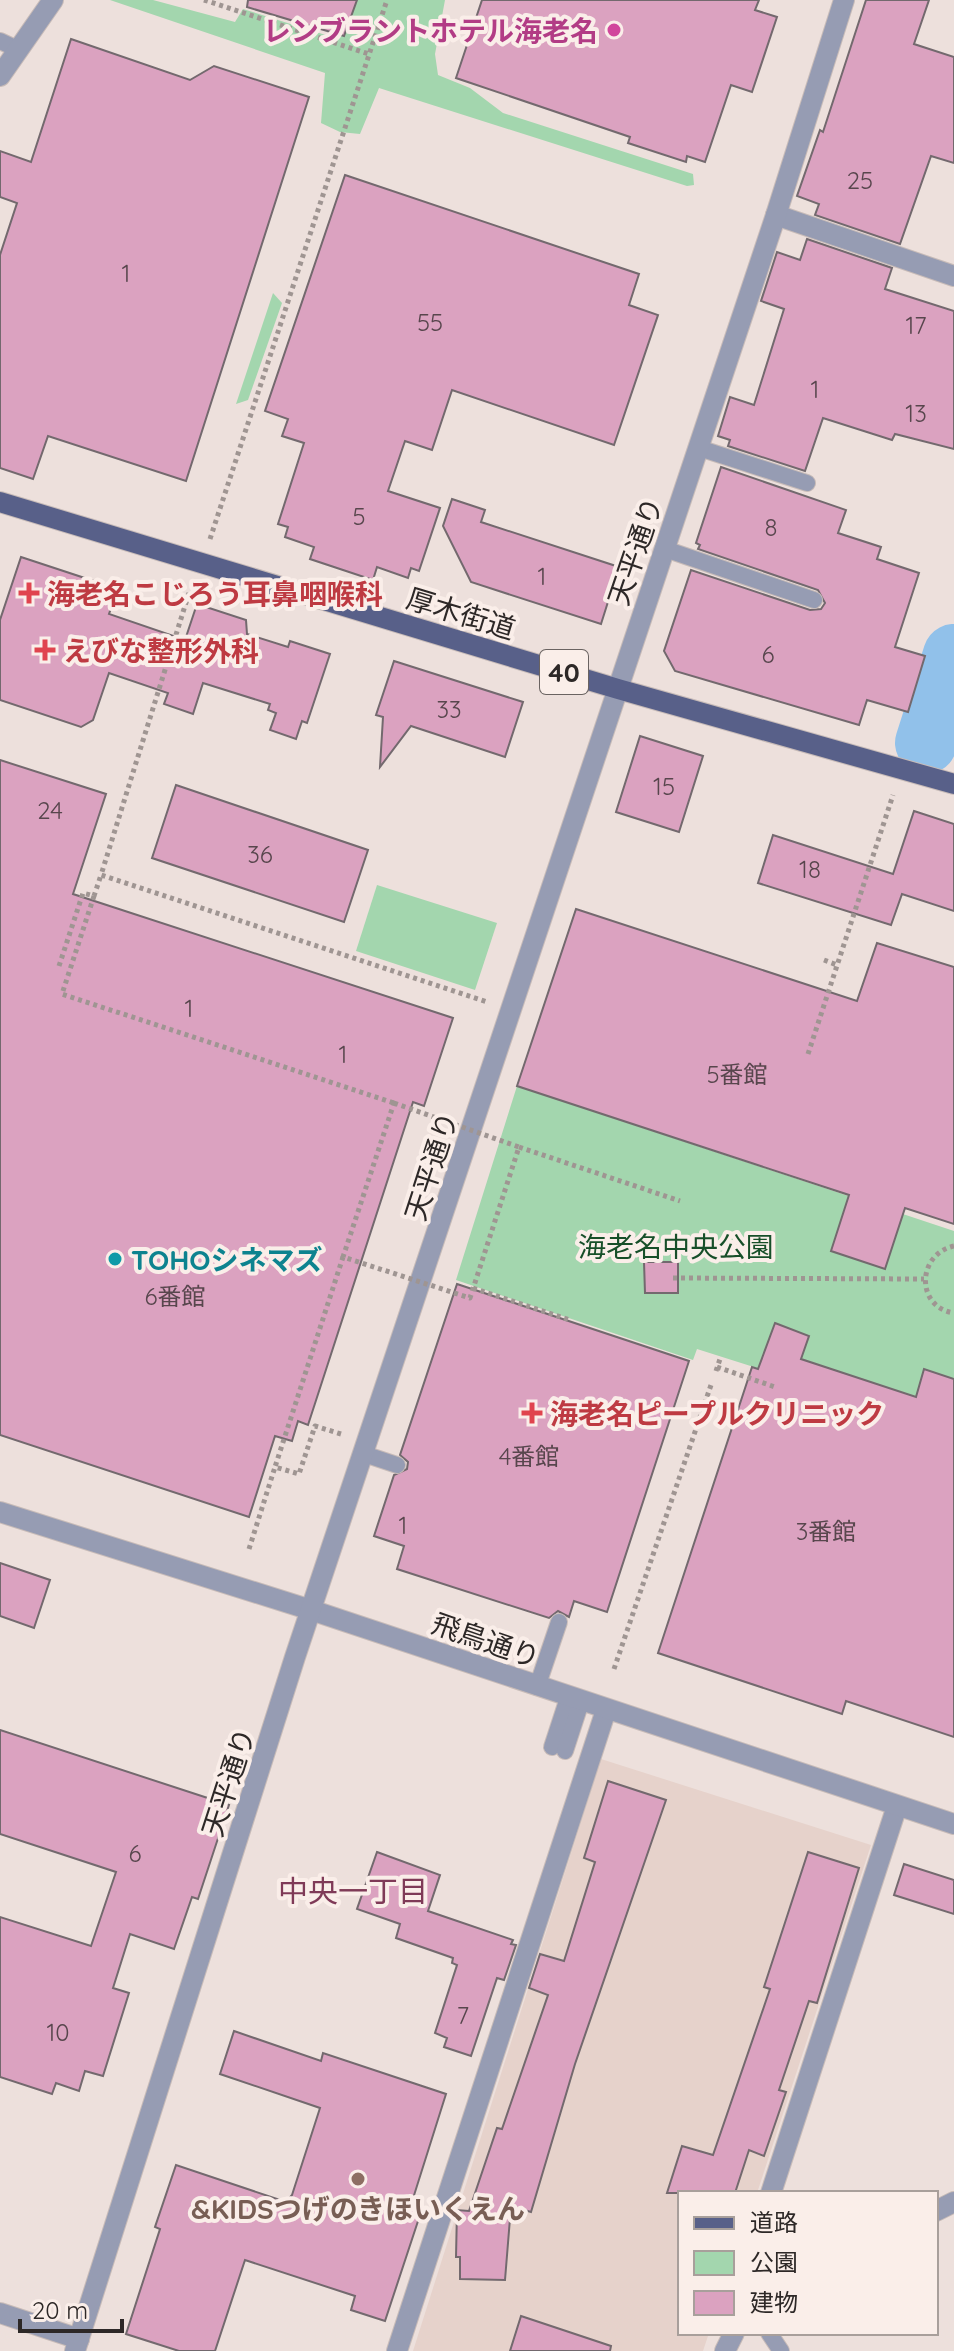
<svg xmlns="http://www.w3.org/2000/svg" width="954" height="2351" font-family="Quicksand,'Noto Sans JP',sans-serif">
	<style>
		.built { fill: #e6d2cb }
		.green { fill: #a3d6ae }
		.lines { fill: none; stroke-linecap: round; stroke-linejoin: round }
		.river { stroke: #91c1ea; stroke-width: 62 }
		.building { fill: #dba2c0; stroke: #73696e; stroke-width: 2 }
		.service-casing { stroke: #c7bbb8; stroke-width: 18 }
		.minor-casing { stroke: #c7bbb8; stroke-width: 22 }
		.tertiary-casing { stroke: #c7bbb8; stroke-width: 22 }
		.primary-casing { stroke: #c7bbb8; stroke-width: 22 }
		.path { stroke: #9f9592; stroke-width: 5; stroke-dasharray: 4 4; stroke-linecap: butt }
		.service { stroke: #969cb3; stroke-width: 16 }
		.minor { stroke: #969cb3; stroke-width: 20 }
		.tertiary { stroke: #969cb3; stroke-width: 20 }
		.primary { stroke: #586089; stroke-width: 20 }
		.path-bridge { stroke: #9f9592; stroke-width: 5; stroke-dasharray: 4 4; stroke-linecap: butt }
		.hotel-dot { fill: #d1479c; stroke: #faeee9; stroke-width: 3 }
		.health-dot { fill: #e0444e; stroke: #faeee9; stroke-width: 3 }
		.culture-dot { fill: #0f9aa8; stroke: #faeee9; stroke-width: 3 }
		.education-dot { fill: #8d6e63; stroke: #faeee9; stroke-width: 3 }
		.labels { text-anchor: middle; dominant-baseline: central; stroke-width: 8; stroke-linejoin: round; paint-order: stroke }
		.number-label { font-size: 24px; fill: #58464d }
		.shield { fill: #faeee9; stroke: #6a6361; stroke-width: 2 }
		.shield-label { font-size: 26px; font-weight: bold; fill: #2d2827 }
		.hotel-label { font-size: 28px; font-weight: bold; fill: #b23c85; stroke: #faeee9; text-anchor: end }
		.street-label { font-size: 28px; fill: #2d2827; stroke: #faeee9 }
		.health-label { font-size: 28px; font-weight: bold; fill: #be3a42; stroke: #faeee9; text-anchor: start }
		.park-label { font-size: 28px; fill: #174f29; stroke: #faeee9 }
		.culture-label { font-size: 28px; font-weight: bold; fill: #0d838f; stroke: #faeee9; text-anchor: start }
		.education-label { font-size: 28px; font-weight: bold; fill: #785e54; stroke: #faeee9 }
		.neighbourhood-label { font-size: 30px; fill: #7f3a57; stroke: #faeee9 }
	</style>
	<rect width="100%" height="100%" fill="#ede0dc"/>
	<polygon class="built" points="601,1759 871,1845 757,2193 680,2193 680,2333 709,2333 703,2351 413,2351"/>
	<g class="green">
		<polygon points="110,0 153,0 235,22 243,9 332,37 346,0 445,0 435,54 438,75 470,88 503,113 693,174 694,185 687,186 379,88 360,134 340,132 321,123 325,73"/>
		<polygon points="273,293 282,303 248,400 236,404"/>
		<polygon points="377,885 497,923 475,990 356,951"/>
		<polygon points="517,1086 954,1231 954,1410 787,1354 779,1375 697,1349 693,1360 456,1280"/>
	</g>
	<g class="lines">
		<polyline class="river" points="926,743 954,655"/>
	</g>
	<g class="building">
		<polygon points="248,0 357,0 344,36 247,7"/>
		<polygon points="482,0 759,0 755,10 777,17 752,92 731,85 705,162 687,156 686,162 628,143 630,137 456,78"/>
		<polygon points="866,0 929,0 914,44 954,57 954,163 931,156 900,244 815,215 819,204 797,196 820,130 823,132"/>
		<polygon points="71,39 190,80 214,66 309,97 186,481 48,436 33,479 0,468 0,255 17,203 0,197 0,151 31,162"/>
		<polygon points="345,175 639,274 629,305 658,315 614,445 452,390 432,450 405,441 388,491 440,508 419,571 411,568 408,578 377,567 373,580 310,559 314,547 285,537 288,527 278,524 304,443 282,436 288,419 265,411"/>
		<polygon points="807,239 892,268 885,289 954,311 954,449 895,434 892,440 823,418 805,471 728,446 730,440 718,436 730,397 754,405 784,309 761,301 777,252 800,260"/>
		<polygon points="721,467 846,510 838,533 881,547 877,559 919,573 895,647 925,656 908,712 867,700 859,725 675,671 664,651 691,570 810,610 821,609 825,603 818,590 698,549 700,545 696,543"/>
		<polygon points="452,499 485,510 481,522 619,567 601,624 471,582 443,526"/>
		<polygon points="21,557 118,589 109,614 185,640 197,604 246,620 247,634 288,647 290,641 330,654 307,723 302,721 296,739 270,730 276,713 268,710 270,704 203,683 193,714 164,704 168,693 109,673 93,720 81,727 0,700 0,620"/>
		<polygon points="394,661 523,702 505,757 411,726 380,767 383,717 376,715"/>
		<polygon points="640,736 703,756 679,832 616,812"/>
		<polygon points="0,760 106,794 73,894 453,1018 424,1106 413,1102 308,1425 298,1421 292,1441 275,1436 249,1517 0,1435"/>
		<polygon points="176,785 368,850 344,922 152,858"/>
		<polygon points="914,811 954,824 954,911 902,894 891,925 758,883 773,835 893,874"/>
		<polygon points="576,909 857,1001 877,943 954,967 954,1224 905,1208 885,1269 831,1251 849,1195 517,1086"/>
		<polygon points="644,1262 678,1262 678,1293 645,1293"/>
		<polygon points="457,1284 689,1361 607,1612 574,1601 569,1617 558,1611 549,1618 397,1569 404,1546 374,1536 394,1475 407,1469 408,1462 400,1455"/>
		<polygon points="775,1323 809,1336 801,1359 916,1397 924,1369 954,1379 954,1737 846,1701 842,1714 658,1653 752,1367 758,1369"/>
		<polygon points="0,1563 50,1580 34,1628 0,1616"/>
		<polygon points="0,1730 229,1805 198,1899 192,1897 174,1949 130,1934 113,1988 129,1993 103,2076 85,2071 79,2091 56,2083 52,2094 0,2077 0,1917 91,1946 116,1872 0,1834"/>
		<polygon points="608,1781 666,1800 575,2064 531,2212 511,2206 505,2280 460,2279 460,2257 456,2257 457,2210 469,2211 497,2128 502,2129 548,1995 529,1988 540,1954 564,1961 595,1862 584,1858"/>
		<polygon points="377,1852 440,1875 428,1911 513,1940 511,1944 516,1945 504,1980 497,1978 471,2056 444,2047 447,2038 435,2033 457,1965 452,1963 453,1958 396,1938 400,1924 357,1909"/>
		<polygon points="808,1852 859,1868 817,2003 809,2001 779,2090 786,2092 764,2156 749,2150 735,2193 667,2193 682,2146 713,2155 770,1989 764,1987"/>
		<polygon points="904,1864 954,1880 954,1914 894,1895"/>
		<polygon points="234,2031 321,2061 323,2053 446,2094 410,2208 422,2209 385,2321 351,2310 355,2296 245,2260 215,2351 179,2351 126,2334 160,2229 155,2227 176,2165 286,2202 292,2195 320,2108 220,2074"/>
		<polygon points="521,2316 611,2346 610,2351 510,2351"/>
	</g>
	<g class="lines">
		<defs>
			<g id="service">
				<polyline points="0,41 17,49"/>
				<polyline points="699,448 807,483"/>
				<polyline points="665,549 814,600"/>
				<polyline points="364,1454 397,1465"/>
				<polyline points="537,1687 559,1622"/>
				<polyline points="552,1747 568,1698"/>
				<polyline points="565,1751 581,1702"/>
				<polyline points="769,2333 781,2351"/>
			</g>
			<g id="minor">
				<polyline points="776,215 954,276"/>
				<polyline points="771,2193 897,1806"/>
				<polyline points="0,2313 79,2339"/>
				<polyline points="397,2351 606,1710"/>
			</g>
			<g id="tertiary">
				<polyline points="0,76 53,0"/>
				<polyline points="0,1512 311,1610 954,1824"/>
				<polyline points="936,2211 954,2202"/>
				<polyline points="75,2351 295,1657 776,215 844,0"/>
				<polyline points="725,2351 734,2333"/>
			</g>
			<polyline id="primary" points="0,502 618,689 954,784"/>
		</defs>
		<use href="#service" class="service-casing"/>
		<use href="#minor" class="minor-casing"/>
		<use href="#tertiary" class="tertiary-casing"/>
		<use href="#primary" class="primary-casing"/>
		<g class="path">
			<polyline points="204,0 369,54"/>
			<polyline points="210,539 387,0"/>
			<polyline points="189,593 101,875 487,1002"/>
			<polyline points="94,896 62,994 394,1103"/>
			<polyline points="824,960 837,965"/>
			<polyline points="59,966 83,893 94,896 101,875"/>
			<polyline points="808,1054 893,795"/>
			<polyline points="519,1147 680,1201"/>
			<path d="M954,1246C917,1254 915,1307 954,1313"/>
			<polyline points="673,1278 924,1279"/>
			<polyline points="473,1288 570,1320"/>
			<polyline points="717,1367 775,1387"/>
			<polyline points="716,1371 721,1356"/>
			<polyline points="341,1434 315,1426 299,1474 275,1467 343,1257"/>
			<polyline points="249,1549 275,1467"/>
			<polyline points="614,1669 711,1385"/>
		</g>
		<use href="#service" class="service"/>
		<use href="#minor" class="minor"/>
		<use href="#tertiary" class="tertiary"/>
		<use href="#primary" class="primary"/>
		<polygon class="path-bridge" points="394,1103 519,1147 470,1298 343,1257"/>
	</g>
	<circle class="hotel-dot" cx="614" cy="30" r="8"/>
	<g class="health-dot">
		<path d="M25 581h8v8h8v8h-8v8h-8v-8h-8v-8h8z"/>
		<path d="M41 638h8v8h8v8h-8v8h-8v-8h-8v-8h8z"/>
		<path d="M528 1401h8v8h8v8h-8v8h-8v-8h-8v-8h8z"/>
	</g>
	<circle class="culture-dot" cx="115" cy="1259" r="8"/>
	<circle class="education-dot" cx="358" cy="2179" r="8"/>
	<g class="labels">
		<g class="number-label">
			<text x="860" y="180">25</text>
			<text x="126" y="273">1</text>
			<text x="430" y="322">55</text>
			<text x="916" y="325">17</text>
			<text x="815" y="389">1</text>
			<text x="916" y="413">13</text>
			<text x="359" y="516">5</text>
			<text x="771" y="527">8</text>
			<text x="542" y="576">1</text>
			<text x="768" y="654">6</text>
			<text x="449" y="709">33</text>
			<text x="664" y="786">15</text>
			<text x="50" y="810">24</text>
			<text x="260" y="854">36</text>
			<text x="810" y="869">18</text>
			<text x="189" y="1008">1</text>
			<text x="343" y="1054">1</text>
			<text x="737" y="1074">5番館</text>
			<text x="175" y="1296">6番館</text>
			<text x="529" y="1456">4番館</text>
			<text x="403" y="1525">1</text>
			<text x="826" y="1531">3番館</text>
			<text x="135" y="1853">6</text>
			<text x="463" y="2015">7</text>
			<text x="58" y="2032">10</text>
		</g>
		<rect class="shield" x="540" y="650" width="48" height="44" rx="6"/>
		<g class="shield-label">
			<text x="564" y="672">40</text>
		</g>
		<g class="hotel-label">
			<text x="598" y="30">レンブラントホテル海老名</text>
		</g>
		<g class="street-label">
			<text transform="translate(635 551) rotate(-71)">天平通り</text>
			<text transform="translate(461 613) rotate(17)">厚木街道</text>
			<text transform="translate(431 1166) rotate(-72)">天平通り</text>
			<text transform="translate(486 1640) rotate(19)">飛鳥通り</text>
			<text transform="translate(228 1782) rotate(-72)">天平通り</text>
		</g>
		<g class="health-label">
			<text x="47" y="593">海老名こじろう耳鼻咽喉科</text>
			<text x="63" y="650">えびな整形外科</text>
			<text x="550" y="1413">海老名ピープルクリニック</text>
		</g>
		<g class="park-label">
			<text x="676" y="1246">海老名中央公園</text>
		</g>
		<g class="culture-label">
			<text x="131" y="1259">TOHOシネマズ</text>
		</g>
		<g class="education-label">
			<text x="358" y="2208">&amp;KIDSつげのきほいくえん</text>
		</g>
		<g class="neighbourhood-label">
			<text x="353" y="1891">中央一丁目</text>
		</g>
	</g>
	<rect x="678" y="2191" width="260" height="144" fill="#faeee9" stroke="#a89f9b" stroke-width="2"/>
	<rect x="694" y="2217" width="40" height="12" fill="#586089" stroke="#a89f9b" stroke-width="2"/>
	<text x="750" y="2231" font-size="24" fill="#2d2827">道路</text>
	<rect x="694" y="2251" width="40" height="24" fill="#a3d6ae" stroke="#a89f9b" stroke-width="2"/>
	<text x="750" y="2271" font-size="24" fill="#2d2827">公園</text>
	<rect x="694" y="2291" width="40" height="24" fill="#dba2c0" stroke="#a89f9b" stroke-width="2"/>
	<text x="750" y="2311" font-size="24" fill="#2d2827">建物</text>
	<path d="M20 2319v12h102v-12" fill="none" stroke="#2d2827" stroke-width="4"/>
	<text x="32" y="2319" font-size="24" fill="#2d2827" stroke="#faeee9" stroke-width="6" paint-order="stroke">20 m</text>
</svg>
